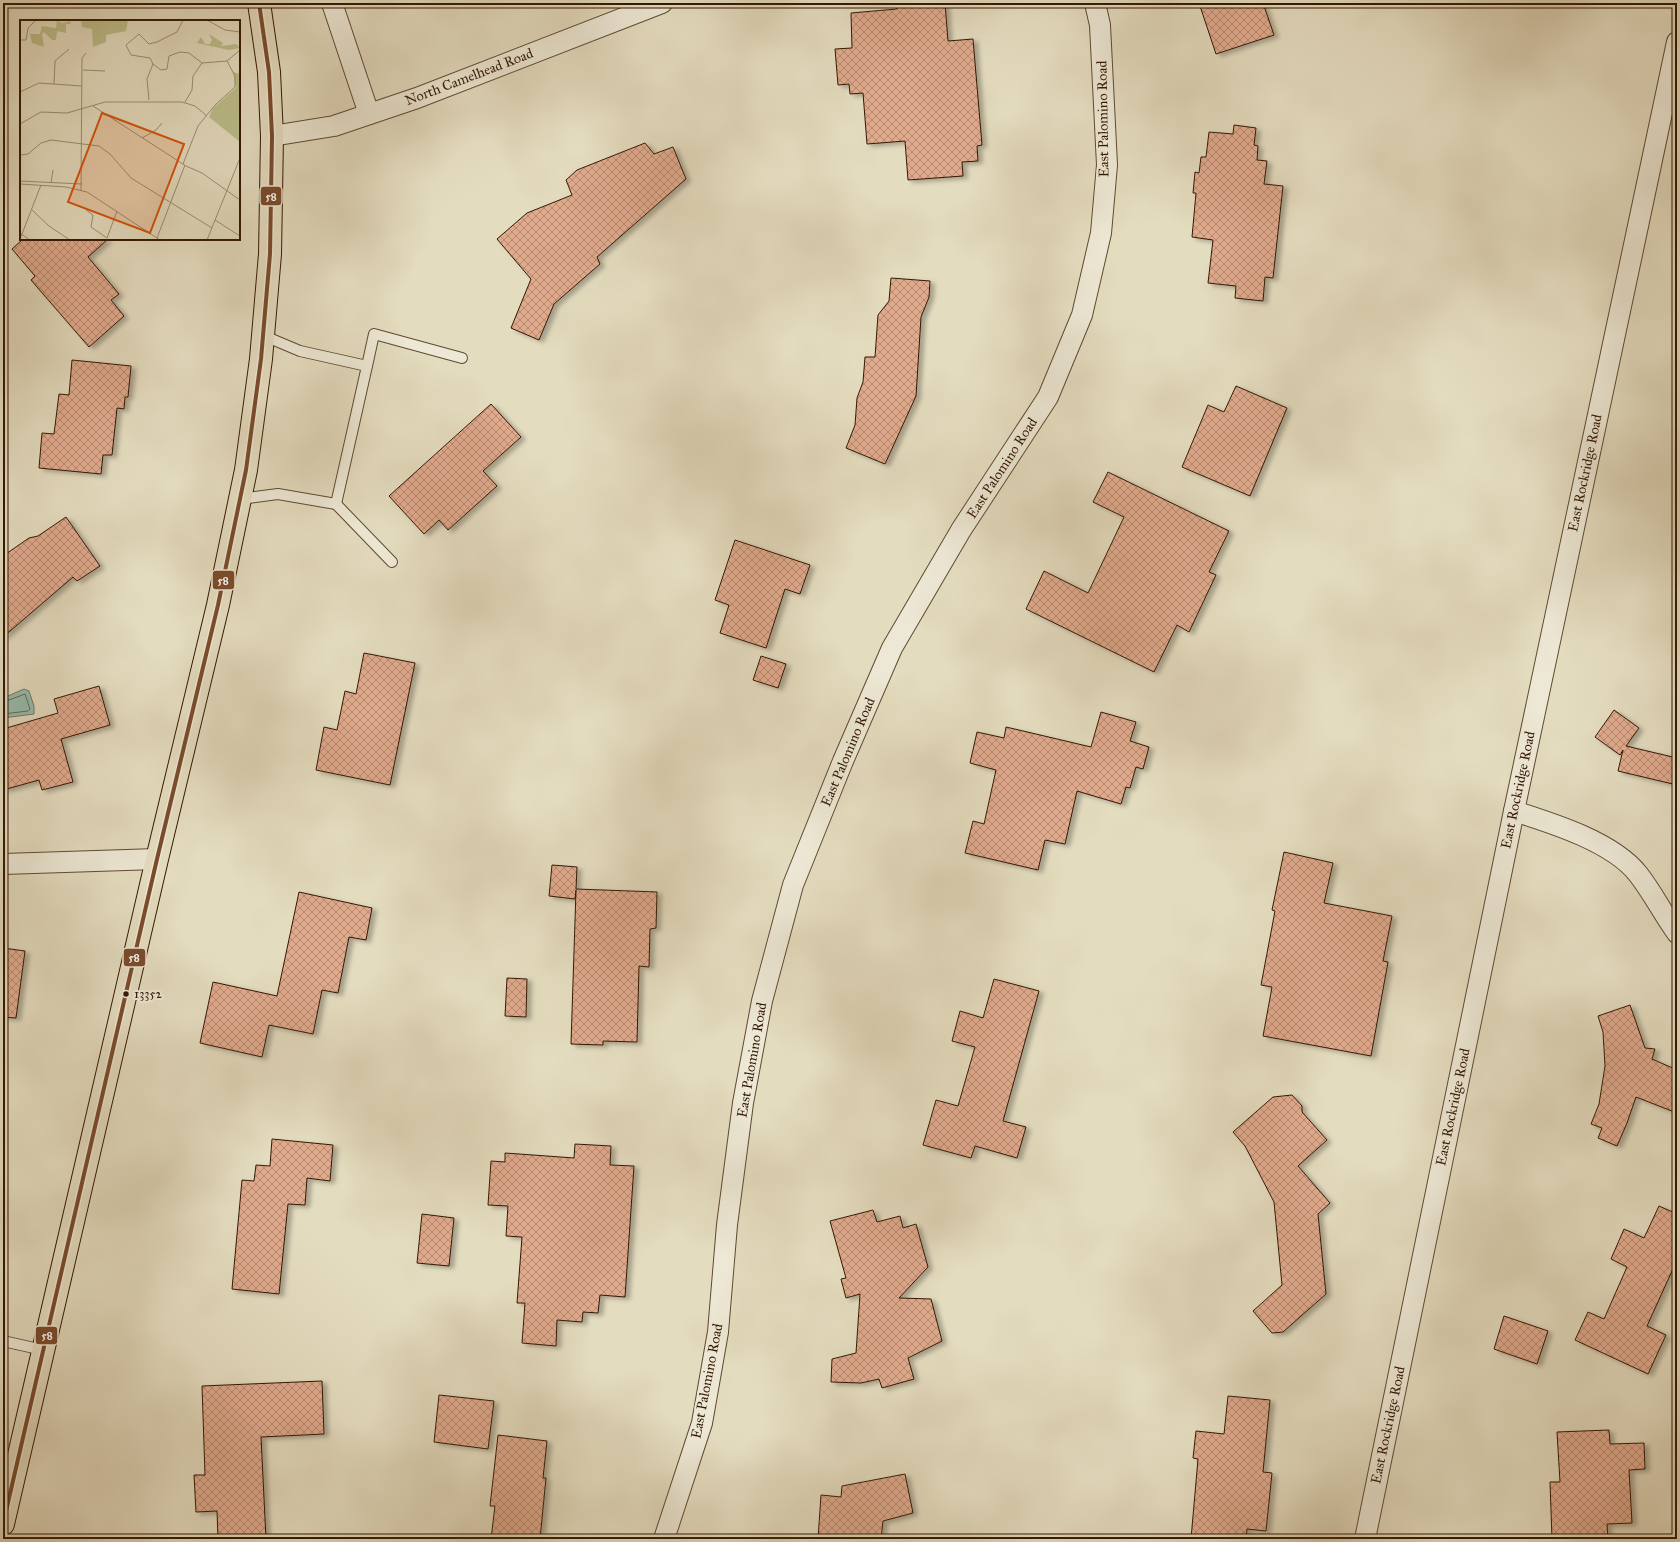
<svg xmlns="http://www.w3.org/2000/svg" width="1680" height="1542" font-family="'IM FELL Great Primer',serif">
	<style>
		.water { fill: #96bcae; stroke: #6e7a69 }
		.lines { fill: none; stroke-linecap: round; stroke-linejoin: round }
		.shore { stroke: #646a58; stroke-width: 1 }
		.building { fill: url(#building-cross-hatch); stroke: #331802; filter: url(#shadow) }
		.lane-casing { stroke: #5f4931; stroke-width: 12 }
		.street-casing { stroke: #5f4931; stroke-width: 22 }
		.primary-casing { stroke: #331802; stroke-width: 24 }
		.lane { stroke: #ede8d5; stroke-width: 10 }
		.street { stroke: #ede8d5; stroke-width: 20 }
		.primary { stroke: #e4dcbf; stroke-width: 22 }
		.bus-1-casing { stroke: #ede8d5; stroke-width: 7 }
		.bus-1 { stroke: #7a4b2a; stroke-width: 4 }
		.bus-dot { fill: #331802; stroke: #ede8d5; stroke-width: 1.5 }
		.labels { text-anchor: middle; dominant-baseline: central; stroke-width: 4; stroke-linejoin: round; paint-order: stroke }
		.bus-label { font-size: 13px; fill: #331802; stroke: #ede8d5; text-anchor: start }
		.street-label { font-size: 14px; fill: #331802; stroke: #ede8d5 }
		.inset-road { fill: none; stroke: #9d8e73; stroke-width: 1 }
		.view { fill: #d6520b; fill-opacity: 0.15; stroke: #d6520b; stroke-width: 2 }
		.inset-edge { fill: none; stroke: #331802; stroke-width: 2 }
		.line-badge { stroke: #ede8d5; stroke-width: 1.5 }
		.badge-label { font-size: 11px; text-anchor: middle; font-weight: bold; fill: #fff }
	</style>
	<defs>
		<pattern id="building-cross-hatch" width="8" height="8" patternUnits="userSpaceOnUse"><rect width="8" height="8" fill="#e0aa8d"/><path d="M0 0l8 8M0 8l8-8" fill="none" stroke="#b68971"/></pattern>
		<filter id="shadow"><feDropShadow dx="4.5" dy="2.5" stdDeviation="2" flood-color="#0004"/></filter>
	</defs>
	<rect width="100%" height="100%" fill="#e4dcbf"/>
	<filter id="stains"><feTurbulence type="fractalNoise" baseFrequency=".005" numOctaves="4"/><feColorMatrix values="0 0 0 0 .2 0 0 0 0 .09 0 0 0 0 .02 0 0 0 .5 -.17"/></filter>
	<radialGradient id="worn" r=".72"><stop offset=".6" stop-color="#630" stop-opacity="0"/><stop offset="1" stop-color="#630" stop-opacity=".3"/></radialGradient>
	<polygon class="water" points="24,689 29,691 34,706 34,714 3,718 3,695 8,696"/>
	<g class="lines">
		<polyline class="shore" points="3,699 9,700 25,694 30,709 28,711 3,714"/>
	</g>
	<g class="building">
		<polygon points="897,3 945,3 948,41 973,39 982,145 977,146 978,161 962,162 963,176 908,180 905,141 867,144 863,93 850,94 849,84 838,85 835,49 852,48 851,13 897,9"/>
		<polygon points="1199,3 1263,3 1274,35 1216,54"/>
		<polygon points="1234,125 1256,128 1254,145 1258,146 1257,160 1267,161 1264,184 1283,186 1273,278 1265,277 1263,301 1235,298 1236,286 1208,283 1213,240 1192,237 1196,193 1193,193 1195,172 1199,173 1201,157 1206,157 1209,132 1233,134"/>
		<polygon points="645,143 654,154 673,147 686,179 597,257 600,264 554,304 539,340 511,328 531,279 497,239 527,213 572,195 566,180 577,170"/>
		<polygon points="23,239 108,239 88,257 119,294 111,300 124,316 89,347 31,280 35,276 12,249"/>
		<polygon points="891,278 930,281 929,297 921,317 916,396 885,464 846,448 855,425 857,398 863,382 865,357 875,357 878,315 889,301"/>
		<polygon points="72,360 131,366 128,397 125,397 124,409 117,408 112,455 103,455 101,474 39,468 42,433 54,434 59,394 69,395"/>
		<polygon points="1236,386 1287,408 1250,496 1182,467 1208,405 1224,412"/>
		<polygon points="491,404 521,437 483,471 497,486 448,530 439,520 424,534 389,496"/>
		<polygon points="1108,472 1229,531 1209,572 1216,575 1189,632 1177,625 1154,672 1026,609 1044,571 1088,593 1124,517 1093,502"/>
		<polygon points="66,517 100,566 77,581 73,577 3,637 3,556 29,538 38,536"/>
		<polygon points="735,540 810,565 800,594 785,589 766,648 720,633 729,605 715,600"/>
		<polygon points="364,653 415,663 390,785 316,770 324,727 337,730 345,691 356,694"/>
		<polygon points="761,656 786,664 778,688 753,680"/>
		<polygon points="99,686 110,725 61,739 73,782 42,790 39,780 3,790 3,729 58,713 54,699"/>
		<polygon points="1614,710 1639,728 1626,746 1677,758 1677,785 1618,771 1623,750 1620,755 1595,737"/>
		<polygon points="1101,712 1136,722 1130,741 1149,747 1143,769 1136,767 1130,788 1126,787 1121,804 1077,791 1065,844 1045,840 1038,870 965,853 973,821 984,824 996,770 970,763 977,732 1004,738 1006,727 1091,747"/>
		<polygon points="1284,852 1333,863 1324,903 1392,916 1383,961 1388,962 1371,1056 1263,1036 1272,987 1261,985 1275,911 1272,910"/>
		<polygon points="552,865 577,867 576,889 657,892 656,928 650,929 649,967 639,966 637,1042 603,1041 603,1045 571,1044 576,890 575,899 549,896"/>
		<polygon points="299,892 372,908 366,940 349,937 338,993 322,990 313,1034 269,1025 262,1057 200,1043 213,982 277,996"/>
		<polygon points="3,948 25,951 16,1018 3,1017"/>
		<polygon points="507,978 527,979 526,1017 505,1016"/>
		<polygon points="994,979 1039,991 1003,1121 1026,1127 1017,1158 975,1146 971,1158 923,1145 936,1100 958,1106 975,1047 952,1041 960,1011 983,1018"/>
		<polygon points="1630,1005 1645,1048 1655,1049 1652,1059 1677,1070 1677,1113 1636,1097 1627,1123 1617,1146 1598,1138 1602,1128 1591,1124 1599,1104 1605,1066 1603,1032 1598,1016"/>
		<polygon points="1292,1095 1302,1106 1302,1112 1327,1140 1298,1166 1330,1203 1318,1214 1326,1294 1283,1332 1272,1333 1253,1311 1282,1285 1274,1202 1245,1146 1233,1132 1273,1097"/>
		<polygon points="272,1139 333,1145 330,1181 307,1178 305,1205 288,1204 279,1294 232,1289 242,1180 254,1181 256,1165 270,1166"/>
		<polygon points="575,1144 611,1146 610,1165 634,1166 625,1297 600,1295 598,1313 583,1312 582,1322 557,1320 556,1346 522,1343 525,1303 517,1303 522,1237 506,1236 508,1206 488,1205 491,1161 505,1162 505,1153 574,1158"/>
		<polygon points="1659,1206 1677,1214 1677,1260 1647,1326 1666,1335 1648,1374 1575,1340 1588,1312 1604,1319 1627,1267 1611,1259 1624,1229 1644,1238"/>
		<polygon points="873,1210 877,1222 900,1216 903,1228 916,1224 928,1267 899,1298 931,1299 942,1341 908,1358 914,1379 882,1388 879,1379 861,1383 831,1382 832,1359 856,1353 860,1294 846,1298 841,1279 846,1278 830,1221"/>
		<polygon points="422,1214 454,1218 449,1266 417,1263"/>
		<polygon points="1504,1316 1548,1331 1537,1364 1494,1349"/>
		<polygon points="322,1381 324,1434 261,1437 266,1539 218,1539 217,1511 196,1512 194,1475 205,1475 202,1386"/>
		<polygon points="439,1395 494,1401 488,1449 434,1442"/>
		<polygon points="1228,1396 1270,1400 1263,1472 1272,1473 1266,1531 1247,1529 1246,1539 1191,1539 1198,1459 1193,1458 1196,1431 1224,1434"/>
		<polygon points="1609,1430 1610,1444 1644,1443 1645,1469 1629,1470 1632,1523 1607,1524 1608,1539 1552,1539 1550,1482 1560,1482 1557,1432"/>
		<polygon points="498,1435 547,1441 543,1478 546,1478 540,1539 491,1539 495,1506 490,1506"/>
		<polygon points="905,1474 913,1513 883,1521 881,1539 818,1539 821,1495 841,1497 842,1486"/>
	</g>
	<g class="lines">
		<defs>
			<g id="lane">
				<polyline points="367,366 374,334 462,358"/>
				<polyline points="240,499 278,494 336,504 367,366 300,351 262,335"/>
				<polyline points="336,504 392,562"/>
				<polyline points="3,1341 43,1350"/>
			</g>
			<g id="street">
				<polyline points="332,3 369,114"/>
				<polyline points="272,136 334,126 417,98 662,3"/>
				<path d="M1514,811C1552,823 1613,842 1638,874C1653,893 1663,914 1677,933"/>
				<polyline points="3,864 157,859"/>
				<polyline points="664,1539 702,1423 718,1332 727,1225 743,1103 762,1001 793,885 843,761 892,648 961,530 1048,397 1082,315 1101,233 1107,165 1100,25 1095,3"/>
				<polyline points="1365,1539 1514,811 1677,42"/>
			</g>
			<polyline id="primary" points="3,1524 157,859 218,605 246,470 261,359 270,254 272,136 269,72 259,3"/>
		</defs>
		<use href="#lane" class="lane-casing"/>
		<use href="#street" class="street-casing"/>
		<use href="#primary" class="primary-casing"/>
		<use href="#lane" class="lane"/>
		<use href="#street" class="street"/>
		<use href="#primary" class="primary"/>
		<defs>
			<polyline id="bus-1" points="3,1524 157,859 218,605 246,470 261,359 270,254 272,136 269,72 259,3"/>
		</defs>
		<use href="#bus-1" class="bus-1-casing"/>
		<use href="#bus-1" class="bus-1"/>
	</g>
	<circle class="bus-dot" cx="126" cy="994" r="3.5"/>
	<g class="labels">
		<g class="bus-label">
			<text x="134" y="994">13352</text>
		</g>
		<g class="street-label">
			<text transform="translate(469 77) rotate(-21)">North Camelhead Road</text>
			<text transform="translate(1103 119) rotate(-91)">East Palomino Road</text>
			<text transform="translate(1002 468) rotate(-57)">East Palomino Road</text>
			<text transform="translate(1585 473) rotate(-78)">East Rockridge Road</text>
			<text transform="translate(848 752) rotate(-67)">East Palomino Road</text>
			<text transform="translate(1518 790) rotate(-78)">East Rockridge Road</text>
			<text transform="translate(752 1060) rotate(-80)">East Palomino Road</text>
			<text transform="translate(1453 1107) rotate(-78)">East Rockridge Road</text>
			<text transform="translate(707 1381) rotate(-79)">East Palomino Road</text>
			<text transform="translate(1388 1425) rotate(-78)">East Rockridge Road</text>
		</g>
	</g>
	<g transform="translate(20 20)">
		<rect width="220" height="220" fill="#e4dcbf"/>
		<path d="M37,0L42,3L50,1L51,4H46V13L37,11L36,20H32L24,12L22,14L24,27L12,23L10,14H20L22,6L36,8ZM61,0H108L106,11L86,15V22L73,27L72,9L62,7ZM189,14L203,23L201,26L216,24L220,28L209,30L177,23L181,17L185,24H190L192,20ZM213,52L220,54V122L189,97L193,88L216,68Z" fill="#bcbe8c"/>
		<path class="inset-road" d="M187,0L205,10L220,12M0,20H6L8,8L16,0M133,44L130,38L111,35L106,25L119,14L129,24L137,22L157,12L163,0M133,44L141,50L147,49L149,36L160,32L169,33L182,43L207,41M63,50L85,51M34,64L35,41L49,29M0,72L19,63L62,66M129,80L127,59L133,44M165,82L172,70L173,56L182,43M73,86L166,146L182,153L220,180M0,104L21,92L47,93L85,82H162L175,86L187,96M122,118L136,110L142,103M0,135L8,134L21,123L31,120L79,126L90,134L111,158L192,208M163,144L178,106L195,85L215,67V56L207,41L220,30M0,161L62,164M31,163L33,150M0,164L46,167L67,172L140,220M61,170L62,38L66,33M12,190L29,206L50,220M66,190L73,195L71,207L87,218M195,200L220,216M0,213L10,220M87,218L97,191M137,218L165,145M0,219L21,165M187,220L220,138"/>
		<path class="view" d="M82,93L164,124L130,213L48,182Z"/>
		<rect width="220" height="220" class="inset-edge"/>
	</g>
	<g class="line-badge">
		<rect x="260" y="186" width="22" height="20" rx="4" fill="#7a4b2a"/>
		<rect x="212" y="570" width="23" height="20" rx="4" fill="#7a4b2a"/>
		<rect x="123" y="948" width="23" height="19" rx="4" fill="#7a4b2a"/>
		<rect x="35" y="1326" width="23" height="19" rx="4" fill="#7a4b2a"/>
	</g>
	<g class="badge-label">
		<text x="271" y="200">58</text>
		<text x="223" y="584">58</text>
		<text x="134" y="961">58</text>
		<text x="47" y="1339">58</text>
	</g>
	<rect width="1680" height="1542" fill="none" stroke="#e4dcbf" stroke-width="16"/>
	<rect x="4" y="4" width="1672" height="1534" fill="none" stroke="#331802" stroke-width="2"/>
	<rect x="8" y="8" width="1664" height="1526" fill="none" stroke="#331802"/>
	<rect width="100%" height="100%" filter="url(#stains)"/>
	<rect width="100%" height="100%" fill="url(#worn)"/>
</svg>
